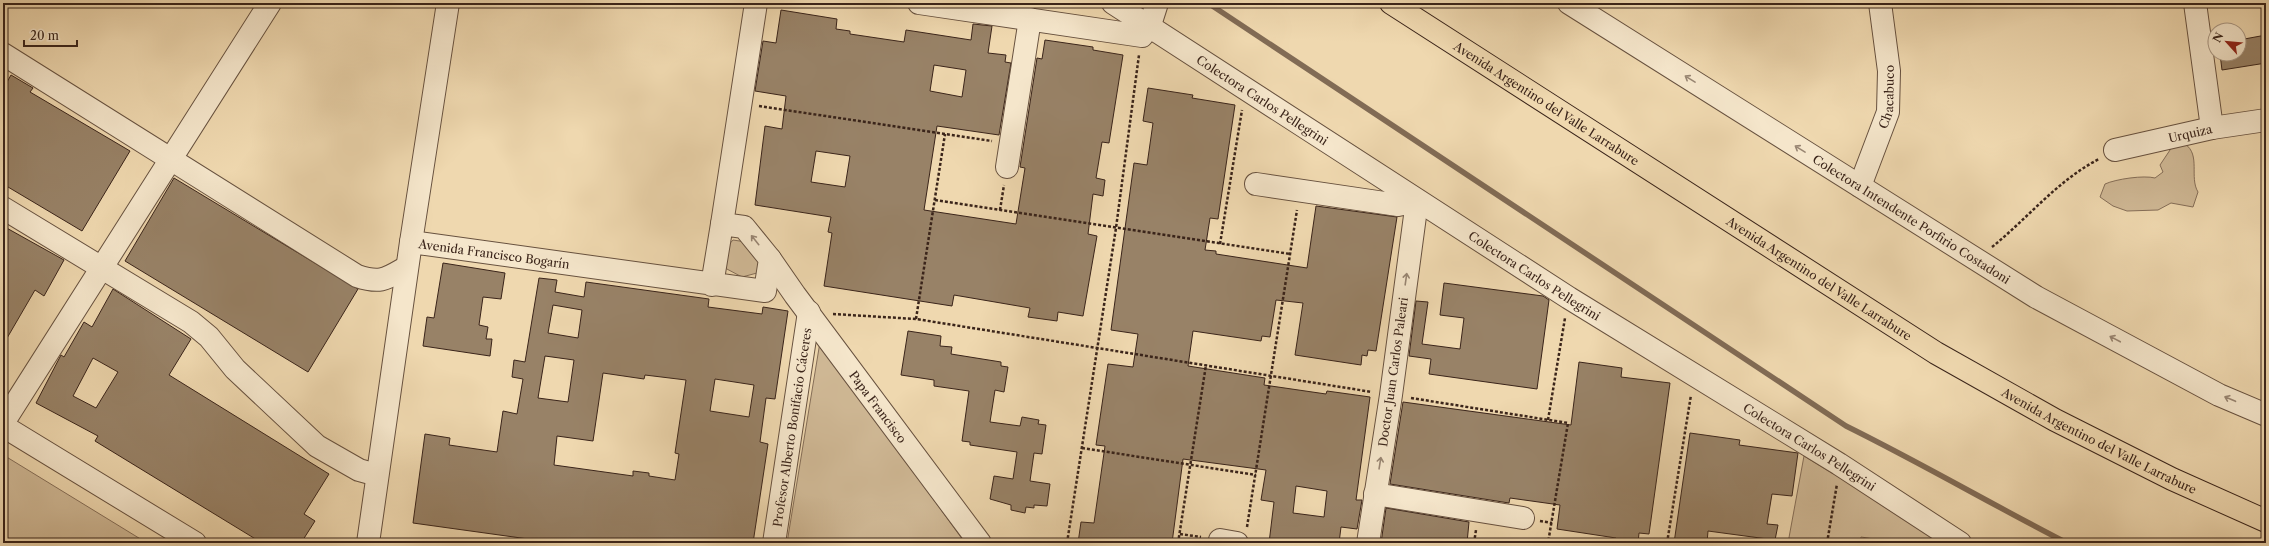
<svg xmlns="http://www.w3.org/2000/svg" width="2269" height="546" font-family="'Libre Caslon Text',serif">
	<style>
		.green { fill: #d0b996; stroke: #856e58 }
		.lines { fill: none; stroke-linecap: round; stroke-linejoin: round }
		.stream { stroke: #816b55; stroke-width: 5.5 }
		.building { fill: #988267; stroke: #3a241a; fill-rule: evenodd }
		.minor-casing { stroke: #67513f; stroke-width: 24 }
		.highway-casing { stroke: #3a241a; stroke-width: 24 }
		.path { stroke: #3a241a; stroke-width: 2.5; stroke-dasharray: 3 2; stroke-linecap: butt }
		.minor { stroke: #f5e6cb; stroke-width: 22 }
		.highway { stroke: #efd8af; stroke-width: 22 }
		.oneway { stroke: #988572 }
		.labels { text-anchor: middle; dominant-baseline: central; stroke-width: 3.5; stroke-linejoin: round; paint-order: stroke }
		.street-label { font-size: 12px; fill: #3a241a; stroke: #f5e6cb }
	</style>
	<rect width="100%" height="100%" fill="#efd8af"/>
	<filter id="stains"><feTurbulence type="fractalNoise" baseFrequency=".005" numOctaves="4"/><feColorMatrix values="0 0 0 0 .2 0 0 0 0 .09 0 0 0 0 .02 0 0 0 .5 -.17"/></filter>
	<radialGradient id="worn" r=".72"><stop offset=".6" stop-color="#630" stop-opacity="0"/><stop offset="1" stop-color="#630" stop-opacity=".3"/></radialGradient>
	<g class="green">
		<path d="M2185,144C2201,155 2189,177 2198,192L2193,207L2171,203L2158,210L2127,211L2113,206L2100,197L2105,184C2116,179 2144,175 2155,178L2163,172L2160,165L2172,147Z"/>
		<polygon points="733,240 746,242 761,261 757,273 742,277 725,268 725,249"/>
		<polygon points="820,342 965,543 787,543"/>
		<polygon points="5,456 147,543 3,543 3,460"/>
		<polygon points="1804,456 1936,536 1930,543 1900,543 1861,537 1860,543 1788,543"/>
	</g>
	<g class="lines">
		<path class="stream" d="M1208,3L1846,426C1921,463 1993,505 2067,543"/>
	</g>
	<g class="building">
		<path d="M781,10L837,19L836,29L850,31V34L904,42L906,30L971,40L973,24L992,26L988,53L1006,55L1005,62L1011,63L999,135L937,126L924,210L1016,224L1025,168L1020,167L1037,58L1042,59L1045,40L1093,47V50L1123,55L1109,143L1102,142L1096,178L1105,180L1103,196L1093,194L1088,234L1097,236L1083,316L1058,312L1057,321L1028,317L1030,308L954,295L952,306L824,286L832,233L828,232L831,217L755,205L765,126L782,129L786,96L755,91L763,41L776,43ZM934,65L966,70L962,97L930,91ZM816,151L850,156L845,187L811,182Z"/>
		<polygon points="2266,35 2266,63 2222,70 2220,54 2239,54 2239,40"/>
		<polygon points="11,75 33,88 30,92 130,151 82,231 3,184 3,89"/>
		<path d="M1148,88L1193,95L1192,98L1235,105L1218,219L1210,218L1205,250L1216,251V254L1307,268L1316,206L1397,217L1376,351L1368,350L1367,356L1362,355L1361,365L1295,355L1303,303L1276,300L1270,337L1262,336L1261,341L1193,331L1188,366L1265,378L1264,385L1326,394L1327,391L1370,397L1356,500H1362L1357,529L1341,527L1339,543H1269L1274,502L1261,500L1266,470L1183,459L1172,543H1078L1081,522L1094,523L1105,446L1096,445L1108,364L1133,367L1138,334L1111,330L1134,163L1147,165L1153,123L1143,121ZM1296,486L1327,491L1324,517L1293,513Z"/>
		<polygon points="174,178 358,289 308,372 125,261"/>
		<polygon points="3,226 64,260 44,296 35,290 3,345"/>
		<polygon points="443,263 505,273 501,299 483,297 479,325 488,327 486,339 492,339 490,356 423,346 427,317 434,318"/>
		<path d="M539,278L557,280L555,292L584,297L586,282L709,299L708,307L762,314L763,307L788,311L775,399L766,398L760,442L768,444L753,543H557L413,523L425,434L450,438L449,445L497,452L503,411L517,414L523,379L512,377L514,360L525,362ZM553,305L582,310L578,338L548,333ZM545,356L574,360L568,402L538,398ZM603,373L644,379L645,375L686,380L675,453L679,454L675,480L649,476V473L633,471V476L554,465L557,436L593,441ZM715,379L754,385L749,417L710,411Z"/>
		<polygon points="1444,283 1543,296 1549,300 1537,389 1429,374 1431,359 1409,356 1416,301 1428,302 1422,344 1460,349 1464,318 1440,315"/>
		<path d="M113,289L191,339L169,375L329,474L304,514L315,521L301,543H262L95,441L98,436L36,403L61,355L64,357L84,322L92,327ZM93,358L118,372L96,408L73,396Z"/>
		<polygon points="908,331 941,336 940,346 952,347 951,354 1001,362 1001,366 1008,367 1004,392 995,390 990,422 1020,426 1022,417 1039,420 1038,424 1046,425 1042,454 1034,453 1030,481 1050,484 1047,506 1034,505 1034,508 1026,507 1025,513 1011,510 1011,505 990,499 994,476 1013,479 1017,452 970,445 970,442 962,441 969,391 934,386 934,380 901,375"/>
		<polygon points="1579,362 1622,368 1621,377 1670,383 1649,534 1639,533 1638,543 1615,543 1616,538 1557,529 1560,505 1510,498 1509,503 1390,484 1403,402 1571,425"/>
		<polygon points="1690,433 1740,440 1739,445 1798,453 1792,496 1772,494 1767,524 1778,525 1775,540 1708,531 1707,543 1674,543"/>
		<polygon points="1386,508 1469,522 1467,543 1381,543"/>
	</g>
	<g class="lines">
		<defs>
			<g id="minor">
				<polyline points="919,3 1142,36 1150,25 1157,3"/>
				<path id="s1" d="M1113,3L1569,298L1839,464L1960,543"/>
				<path id="s2" d="M1569,3L2036,297L2219,395L2266,415"/>
				<polyline points="2195,3 2212,128"/>
				<path d="M3,54L357,276C381,284 386,279 407,267"/>
				<path id="s3" d="M2115,150L2212,128L2266,120"/>
				<polyline points="1007,167 1030,19"/>
				<polyline points="1256,184 1398,205 1417,201 1391,395 1368,543"/>
				<path id="s4" d="M1860,186L1888,112L1889,71L1880,3"/>
				<polyline points="3,208 191,322 209,337 235,369 317,446 359,470 377,475"/>
				<polyline points="722,224 756,3"/>
				<polyline points="411,242 448,3"/>
				<path id="s5" d="M770,259L795,295L980,543"/>
				<polyline points="3,423 270,3"/>
				<polyline points="3,426 195,543"/>
				<polyline points="1375,494 1523,518"/>
				<polyline points="1220,540 1237,543"/>
				<path id="s6" d="M368,543L411,242L765,291L770,259L744,227L722,224L712,285"/>
				<path id="s7" d="M774,543L809,312"/>
			</g>
			<g id="highway">
				<path id="s8" d="M1391,3L1936,353L2055,420L2172,479L2266,521"/>
			</g>
		</defs>
		<use href="#minor" class="minor-casing"/>
		<use href="#highway" class="highway-casing"/>
		<g class="path">
			<polyline points="759,106 992,141"/>
			<polyline points="935,200 1290,254"/>
			<polyline points="1000,210 1004,185"/>
			<polyline points="1220,244 1242,110"/>
			<path d="M1992,247C2028,218 2058,180 2099,159"/>
			<polyline points="833,314 916,319 1372,392"/>
			<polyline points="916,319 945,134"/>
			<polyline points="1411,398 1568,423 1548,543"/>
			<polyline points="1548,420 1565,318"/>
			<polyline points="1082,448 1256,475"/>
			<polyline points="1540,521 1552,523"/>
			<polyline points="1247,527 1297,210"/>
			<polyline points="1180,534 1201,537"/>
			<polyline points="1067,543 1116,228 1139,55"/>
			<polyline points="1178,543 1206,365"/>
			<polyline points="1474,543 1476,530"/>
			<polyline points="1667,543 1691,395"/>
			<polyline points="1827,543 1837,484"/>
		</g>
		<use href="#minor" class="minor"/>
		<use href="#highway" class="highway"/>
	</g>
	<defs><path id="oneway-shaft" d="M-6 0H5M1.5-3L5.5 0L1.5 3" fill="none" stroke-width="1.6" stroke-linecap="round" stroke-linejoin="round"/></defs>
	<g class="oneway">
		<use href="#oneway-shaft" transform="translate(1690 79) rotate(-148)"/>
		<use href="#oneway-shaft" transform="translate(1800 149) rotate(-148)"/>
		<use href="#oneway-shaft" transform="translate(755 240) rotate(-129)"/>
		<use href="#oneway-shaft" transform="translate(1406 279) rotate(-82)"/>
		<use href="#oneway-shaft" transform="translate(2115 339) rotate(-152)"/>
		<use href="#oneway-shaft" transform="translate(2230 399) rotate(-157)"/>
		<use href="#oneway-shaft" transform="translate(1380 463) rotate(-81)"/>
	</g>
	<g class="labels">
		<g class="street-label">
			<text stroke="none"><textPath href="#s4" startOffset="94">Chacabuco</textPath></text>
			<text stroke="none"><textPath href="#s1" startOffset="178">Colectora Carlos Pellegrini</textPath></text>
			<text stroke="none"><textPath href="#s8" startOffset="185">Avenida Argentino del Valle Larrabure</textPath></text>
			<text stroke="none"><textPath href="#s3" startOffset="77">Urquiza</textPath></text>
			<text stroke="none"><textPath href="#s2" startOffset="405">Colectora Intendente Porfirio Costadoni</textPath></text>
			<text stroke="none"><textPath href="#s6" startOffset="388">Avenida Francisco Bogarín</textPath></text>
			<text stroke="none"><textPath href="#s1" startOffset="502">Colectora Carlos Pellegrini</textPath></text>
			<text stroke="none"><textPath href="#s8" startOffset="509">Avenida Argentino del Valle Larrabure</textPath></text>
			<text transform="translate(1393 372) rotate(-82)">Doctor Juan Carlos Paleari</text>
			<text stroke="none"><textPath href="#s5" startOffset="183">Papa Francisco</textPath></text>
			<text stroke="none"><textPath href="#s7" startOffset="117">Profesor Alberto Bonifacio Cáceres</textPath></text>
			<text stroke="none"><textPath href="#s8" startOffset="833">Avenida Argentino del Valle Larrabure</textPath></text>
			<text stroke="none"><textPath href="#s1" startOffset="826">Colectora Carlos Pellegrini</textPath></text>
		</g>
	</g>
	<rect width="2269" height="546" fill="none" stroke="#efd8af" stroke-width="16"/>
	<rect x="4" y="4" width="2261" height="538" fill="none" stroke="#3a241a" stroke-width="2"/>
	<rect x="8" y="8" width="2253" height="530" fill="none" stroke="#3a241a"/>
	<g transform="translate(2227 42) rotate(297)"><circle r="19" fill="#f5e6cb" stroke="#aa9884"/>
	<path d="M0-3L7 15L0 10L-7 15Z" fill="#8f2418"/>
	<text y="-6" font-size="11" font-weight="bold" text-anchor="middle" fill="#3a241a">N</text>
	</g>
	<path d="M24 40v6h53v-6" fill="none" stroke="#3a241a" stroke-width="2"/>
	<text x="30" y="40" font-size="12" fill="#3a241a" stroke="#f5e6cb" stroke-width="3" paint-order="stroke">20 m</text>
	<rect width="100%" height="100%" filter="url(#stains)"/>
	<rect width="100%" height="100%" fill="url(#worn)"/>
</svg>
